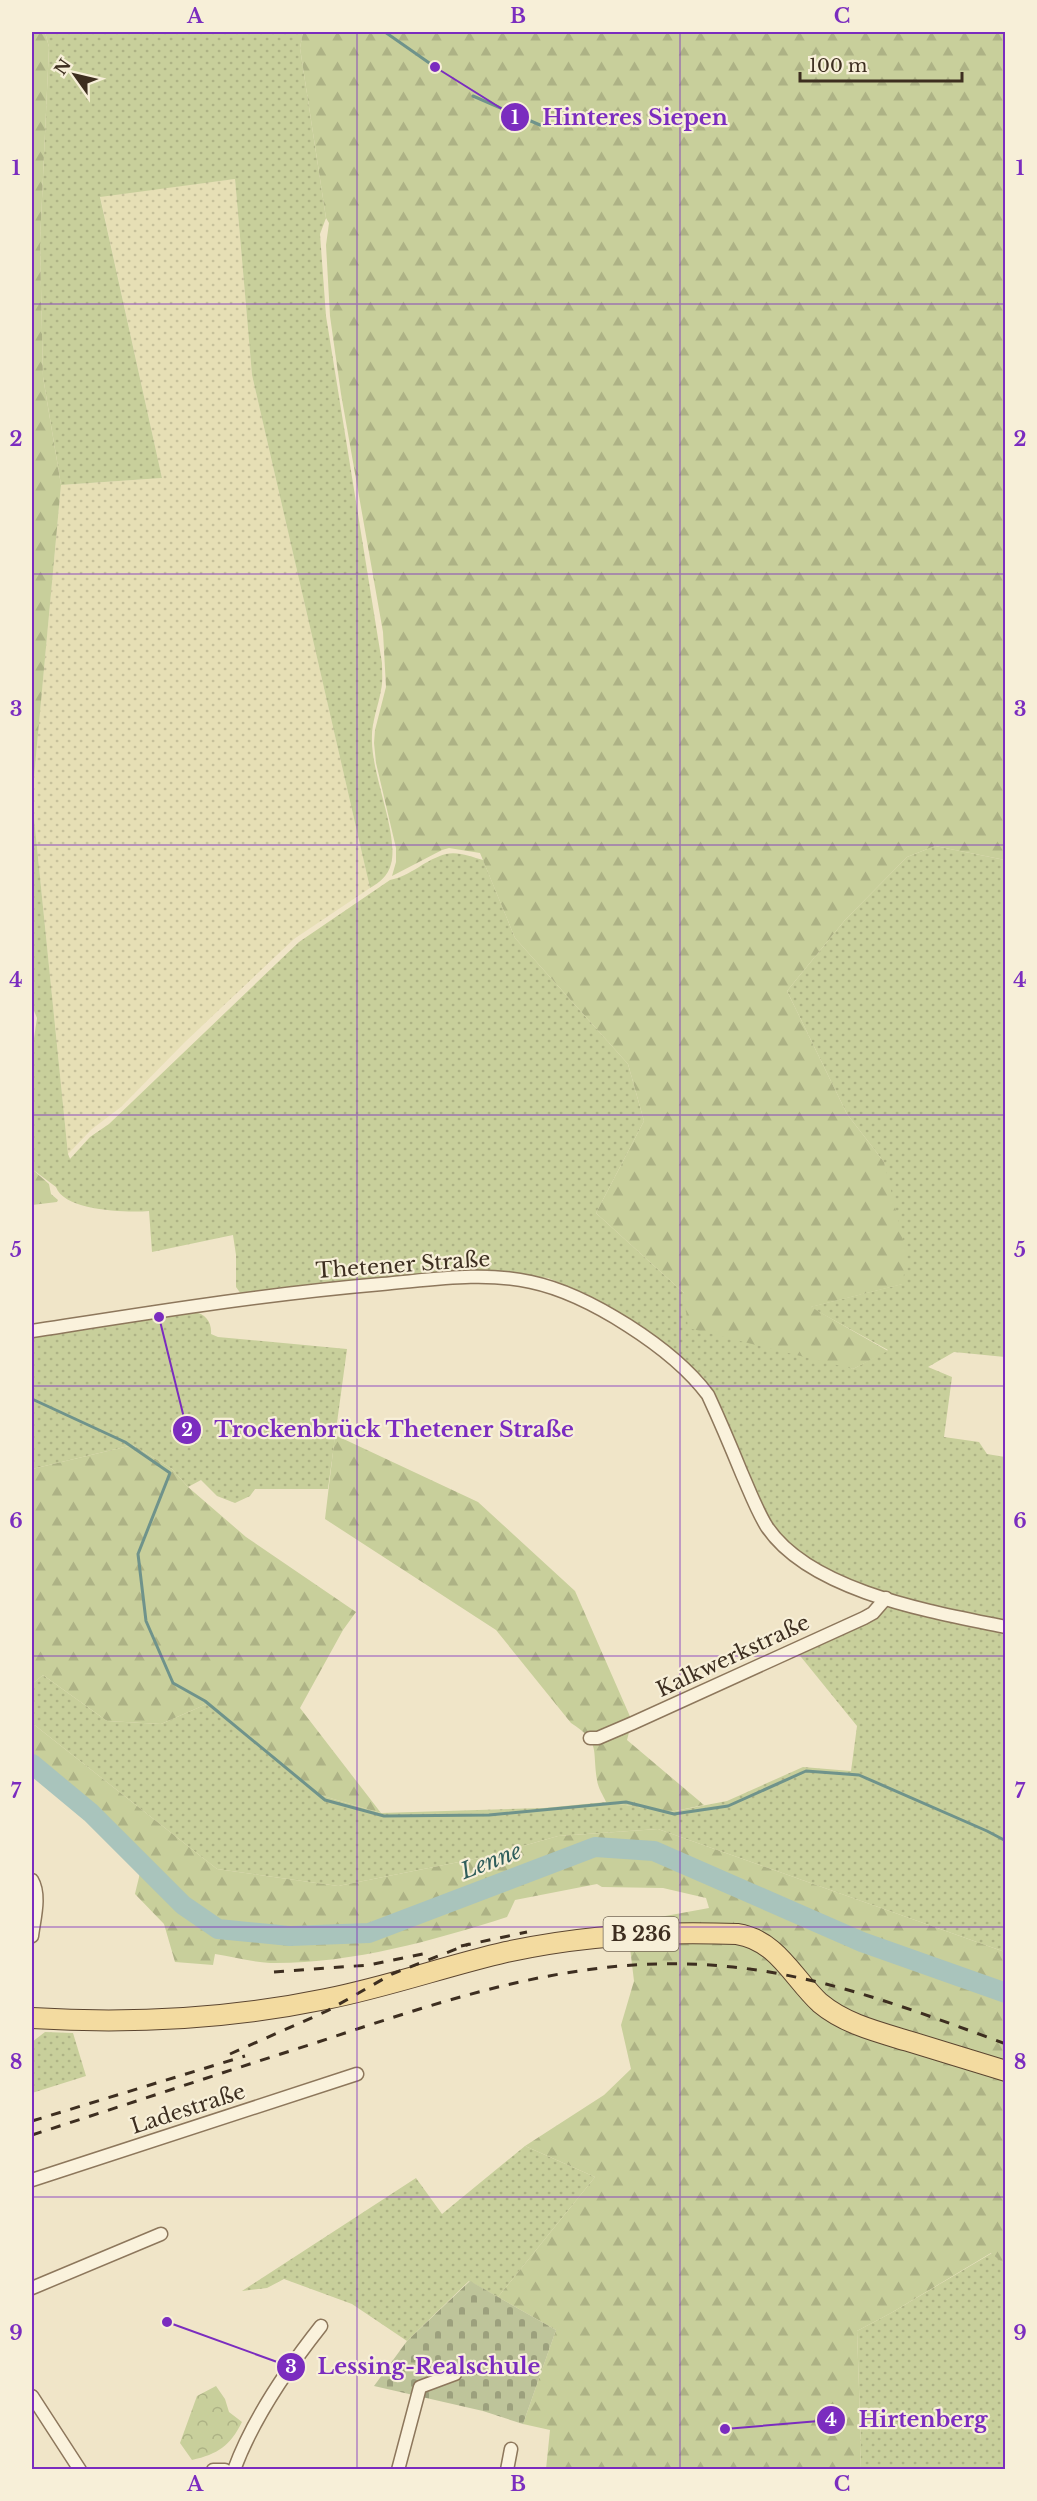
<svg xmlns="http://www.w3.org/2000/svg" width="1037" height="2501" font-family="'Libre Baskerville',serif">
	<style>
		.farmland { fill: url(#farmland-dots) }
		.grass { fill: url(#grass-dots) }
		.forest { fill: url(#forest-firs) }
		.cemetery { fill: url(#cemetery-stones) }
		.park { fill: url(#park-crowns) }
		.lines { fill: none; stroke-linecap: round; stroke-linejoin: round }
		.stream { stroke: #6f938b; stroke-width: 3 }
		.river { stroke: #a9c4bc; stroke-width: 20 }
		.minor-casing { stroke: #8d775c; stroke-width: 15 }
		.primary-casing { stroke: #5b4530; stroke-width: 22 }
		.minor { stroke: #faf2dc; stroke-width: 12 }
		.primary { stroke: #f3dba0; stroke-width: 20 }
		.rail { stroke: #3d2e20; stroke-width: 3; stroke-dasharray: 10 10; stroke-linecap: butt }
		.grid { fill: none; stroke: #7b2cbf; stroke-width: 1.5; stroke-opacity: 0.55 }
		.labels { text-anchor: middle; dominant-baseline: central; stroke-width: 4.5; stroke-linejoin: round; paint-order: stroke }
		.shield { fill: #f7efd8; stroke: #756857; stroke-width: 1.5 }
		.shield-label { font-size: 20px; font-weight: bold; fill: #3d2e20 }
		.street-label { font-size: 21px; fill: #3d2e20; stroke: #f7efd8 }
		.water-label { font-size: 22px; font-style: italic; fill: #2f5d5b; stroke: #f7efd8 }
		.leader { fill: none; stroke: #7b2cbf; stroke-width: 2 }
		.callout-dot { fill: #7b2cbf; stroke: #f7efd8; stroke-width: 2 }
		.mark-label { font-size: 18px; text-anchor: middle; font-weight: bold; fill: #fff }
		.callout-label { font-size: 22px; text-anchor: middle; font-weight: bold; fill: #7b2cbf; stroke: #f7efd8; stroke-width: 4.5; stroke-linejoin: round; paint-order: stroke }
		.neatline { fill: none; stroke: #7b2cbf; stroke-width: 2 }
		.grid-label { font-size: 20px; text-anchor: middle; font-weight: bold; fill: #7b2cbf }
	</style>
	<defs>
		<pattern id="farmland-dots" width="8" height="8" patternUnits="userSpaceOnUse" patternTransform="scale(1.5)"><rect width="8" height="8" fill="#e6dfb5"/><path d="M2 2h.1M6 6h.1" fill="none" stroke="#c6c09b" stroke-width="1.8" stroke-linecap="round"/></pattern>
		<pattern id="grass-dots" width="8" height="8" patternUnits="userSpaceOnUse" patternTransform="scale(1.5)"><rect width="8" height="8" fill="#c8cf9b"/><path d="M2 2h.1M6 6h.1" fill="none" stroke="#adb285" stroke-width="1.8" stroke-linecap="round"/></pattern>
		<pattern id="forest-firs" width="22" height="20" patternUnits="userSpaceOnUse" patternTransform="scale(1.5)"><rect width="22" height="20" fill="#c8cf9b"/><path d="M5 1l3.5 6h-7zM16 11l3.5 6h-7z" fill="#adb285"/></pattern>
		<pattern id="cemetery-stones" width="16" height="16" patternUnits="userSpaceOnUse" patternTransform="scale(1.5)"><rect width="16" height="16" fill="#bec49a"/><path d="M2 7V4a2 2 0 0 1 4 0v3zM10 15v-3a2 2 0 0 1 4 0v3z" fill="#9ca07d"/></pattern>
		<pattern id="park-crowns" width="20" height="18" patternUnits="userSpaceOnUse" patternTransform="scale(1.5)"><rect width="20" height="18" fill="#c8cf9b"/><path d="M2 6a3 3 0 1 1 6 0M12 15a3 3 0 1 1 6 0" fill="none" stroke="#adb285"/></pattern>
	</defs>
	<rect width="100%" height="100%" fill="#f0e5c8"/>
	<polygon class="farmland" points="235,179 252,375 370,888 294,939 185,1042 121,1107 92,1129 68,1154 32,798 61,485 162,478 100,196"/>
	<g class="grass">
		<path d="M45,32H303L300,48L326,218L320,234L326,316L382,663C382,672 383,682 381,690C378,708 371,723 372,741C372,776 399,835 391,864C388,876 380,882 370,888L252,375L235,179L100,197L162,478L61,485L43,377L40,242L49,47Z"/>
		<path d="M32,798L68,1154L70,1159L90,1137L109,1124L299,942L390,880C411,876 426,859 446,854C458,851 472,857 483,860L515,938L628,1064L644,1121L596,1213L684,1293L853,1369L888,1350L810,1307L902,1284L884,1162L847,1114L787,991L845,920L907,857L935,846L1005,860V1357L954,1352L928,1367L952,1377L944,1437L979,1442L987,1454L1005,1457V1623L909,1600L864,1587L822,1569L779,1537L763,1509L720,1407L703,1377L675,1353L586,1294L548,1278L509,1274L241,1294L236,1287V1255L233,1235L152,1252L149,1211C128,1213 64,1211 56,1187L32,1169V1052L37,1018L32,1006Z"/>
		<path d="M193,1312C206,1313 212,1323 211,1334L218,1337L347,1349L328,1489H255L250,1496L235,1503L217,1496L201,1480L188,1487L172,1469L133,1445L32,1469V1336Z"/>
		<polygon points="894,1605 961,1625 1005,1633 1005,1952 658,1829 558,1836 484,1857 338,1886 217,1869 32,1723 32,1684 43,1675 107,1721 161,1724 209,1703 320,1795 381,1813 544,1808 606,1802 670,1812 727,1801 803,1767 851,1771 857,1726 797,1652"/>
		<polygon points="45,2032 73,2033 86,2076 32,2093 32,2042"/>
		<polygon points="525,2146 595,2177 498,2297 469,2281 407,2341 352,2304 284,2279 267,2288 242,2291 416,2178 442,2214"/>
		<polygon points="992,2253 1005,2265 1005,2469 860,2469 861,2446 857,2331 891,2313"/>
	</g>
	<g class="forest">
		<polygon points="32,32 45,32 49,47 40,242 43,377 61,485 32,799"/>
		<polygon points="303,32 1005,32 1005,860 935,846 907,857 845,920 787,991 847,1114 884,1162 906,1252 903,1284 811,1307 888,1351 853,1369 688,1328 684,1293 596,1213 644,1121 628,1064 515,938 480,853 449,848 442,850 392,876 396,862 396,848 376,763 374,743 375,730 386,687 383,632 341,394 330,316 326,245 329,223 326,218 300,48"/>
		<polygon points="32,1169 49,1184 51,1194 58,1200 57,1202 32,1205"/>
		<path d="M335,1435L478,1502L575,1591L632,1721L627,1740L704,1805L670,1812L606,1802C603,1795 598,1788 597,1780C592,1749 601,1742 571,1723L496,1630L325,1519Z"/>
		<polygon points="133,1445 172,1469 188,1487 246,1537 356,1612 343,1630 300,1708 381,1813 320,1795 209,1703 161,1724 107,1721 43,1675 32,1684 32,1469"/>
		<path d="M32,1723L217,1869L338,1886L484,1857L558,1836L658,1829L1005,1952V2265L991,2253L891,2313L857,2331L861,2446L860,2469H546L550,2430L523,2424L556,2330L498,2297L595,2177L525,2146L604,2095L631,2069L621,2025L634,1981L627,1923L709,1908L706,1898L663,1888L602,1887L597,1884L515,1900L507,1917C432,1941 350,1964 270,1963C252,1962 233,1957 215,1954L213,1965L175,1962L164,1924L135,1894C137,1885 141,1872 141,1862C138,1833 56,1781 32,1765Z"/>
	</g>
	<polygon class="cemetery" points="470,2281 556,2330 523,2424 483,2411 374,2386 407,2341"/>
	<path class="park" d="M216,2386L225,2399L229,2412L242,2422C230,2446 218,2454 192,2460L180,2443L197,2396Z"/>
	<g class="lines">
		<g class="stream">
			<polyline points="385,32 435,67"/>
			<polyline points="473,96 540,125"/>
			<polyline points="32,1399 125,1442 170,1473 138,1554 146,1621 173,1683 205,1701 325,1800 384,1816 489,1815 626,1802 674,1814 728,1806 806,1771 859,1775 987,1831 1006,1841"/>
		</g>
		<polyline class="river" points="32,1764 91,1813 183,1905 218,1929 290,1936 369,1933 595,1847 654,1851 862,1942 1006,1993"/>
		<defs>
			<g id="minor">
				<path d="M32,1331C148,1313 264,1294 382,1284C430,1280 483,1271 531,1282C588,1294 673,1348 708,1395C720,1421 731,1447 742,1474C750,1492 757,1511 767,1527C811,1592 933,1612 1006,1627"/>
				<polyline points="590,1738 598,1738 633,1723 864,1618 873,1613 886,1598"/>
				<path d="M32,1880C41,1895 34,1919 32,1936"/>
				<polyline points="32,2180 357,2074"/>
				<polyline points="32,2288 161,2234"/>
				<polyline points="32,2396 80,2470"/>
				<polyline points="213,2470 225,2470"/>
				<path d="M234,2470C253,2418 287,2369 321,2326"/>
				<polyline points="398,2470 420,2387 455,2374"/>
				<polyline points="507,2470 511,2449"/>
			</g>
			<path id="primary" d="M32,2018C130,2024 229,2019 326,1999C387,1987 446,1966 506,1952C583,1935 659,1931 737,1934C777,1940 793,1978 820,2003C845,2024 878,2032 908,2041C941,2051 973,2061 1006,2071"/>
		</defs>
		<use href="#minor" class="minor-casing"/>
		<use href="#primary" class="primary-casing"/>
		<use href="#minor" class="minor"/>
		<use href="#primary" class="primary"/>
		<g class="rail">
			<polyline points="461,1946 527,1932"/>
			<polyline points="274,1972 369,1965 428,1953"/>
			<polyline points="230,2054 327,2011 392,1974 469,1944"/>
			<polyline points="32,2121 245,2056"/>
			<path d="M32,2135C125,2105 218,2074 312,2044C451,1998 583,1951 733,1967C828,1977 916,2011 1006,2044"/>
		</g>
	</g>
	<path class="grid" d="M357,32V2470M680,32V2470M32,304H1006M32,574H1006M32,845H1006M32,1115H1006M32,1386H1006M32,1656H1006M32,1927H1006M32,2197H1006"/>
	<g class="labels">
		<rect class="shield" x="603.5" y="1917" width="75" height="34" rx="4.5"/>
		<g class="shield-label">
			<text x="641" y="1934">B 236</text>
		</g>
		<g class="street-label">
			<text transform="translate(403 1265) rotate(-4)">Thetener Straße</text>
			<text transform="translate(733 1656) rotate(-25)">Kalkwerkstraße</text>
			<text transform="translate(188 2109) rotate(-18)">Ladestraße</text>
		</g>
		<g class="water-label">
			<text transform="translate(491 1861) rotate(-21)">Lenne</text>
		</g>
	</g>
	<path class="leader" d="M435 67L515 117M159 1317L187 1430M167 2322L291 2367M725 2429L831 2420"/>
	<g class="callout-dot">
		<circle cx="435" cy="67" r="6"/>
		<circle cx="159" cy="1317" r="6"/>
		<circle cx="167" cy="2322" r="6"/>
		<circle cx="725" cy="2429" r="6"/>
		<circle cx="515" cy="117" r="15"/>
		<circle cx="187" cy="1430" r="15"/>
		<circle cx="291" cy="2367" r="15"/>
		<circle cx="831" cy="2420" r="15"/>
	</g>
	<g class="mark-label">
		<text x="515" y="124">1</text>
		<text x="187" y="1436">2</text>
		<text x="291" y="2373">3</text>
		<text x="831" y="2426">4</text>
	</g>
	<g class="callout-label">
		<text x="635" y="125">Hinteres Siepen</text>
		<text x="394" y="1437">Trockenbrück Thetener Straße</text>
		<text x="429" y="2374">Lessing-Realschule</text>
		<text x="923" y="2427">Hirtenberg</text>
	</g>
	<rect width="1037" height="2501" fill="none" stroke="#f7efd8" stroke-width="66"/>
	<g transform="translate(75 75) rotate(304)" stroke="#f7efd8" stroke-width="4.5" paint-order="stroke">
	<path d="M0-4.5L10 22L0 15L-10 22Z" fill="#3d2e20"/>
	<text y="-9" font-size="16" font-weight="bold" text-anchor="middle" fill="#3d2e20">N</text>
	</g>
	<path d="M800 72v9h162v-9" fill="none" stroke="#3d2e20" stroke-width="3"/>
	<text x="809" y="72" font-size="18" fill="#3d2e20" stroke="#f7efd8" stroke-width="4.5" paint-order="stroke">100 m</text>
	<rect x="33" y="33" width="971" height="2435" class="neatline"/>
	<g class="grid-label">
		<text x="195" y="23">A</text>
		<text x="518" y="23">B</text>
		<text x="842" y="23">C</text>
		<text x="16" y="175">1</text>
		<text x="1020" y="175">1</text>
		<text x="16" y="446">2</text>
		<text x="1020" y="446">2</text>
		<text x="16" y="716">3</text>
		<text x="1020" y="716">3</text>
		<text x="16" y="987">4</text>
		<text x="1020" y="987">4</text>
		<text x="16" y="1257">5</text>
		<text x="1020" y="1257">5</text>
		<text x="16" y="1528">6</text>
		<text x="1020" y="1528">6</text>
		<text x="16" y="1798">7</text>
		<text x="1020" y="1798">7</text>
		<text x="16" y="2069">8</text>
		<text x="1020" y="2069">8</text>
		<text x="16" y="2340">9</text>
		<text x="1020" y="2340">9</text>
		<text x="195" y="2491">A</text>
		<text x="518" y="2491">B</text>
		<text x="842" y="2491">C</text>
	</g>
</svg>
